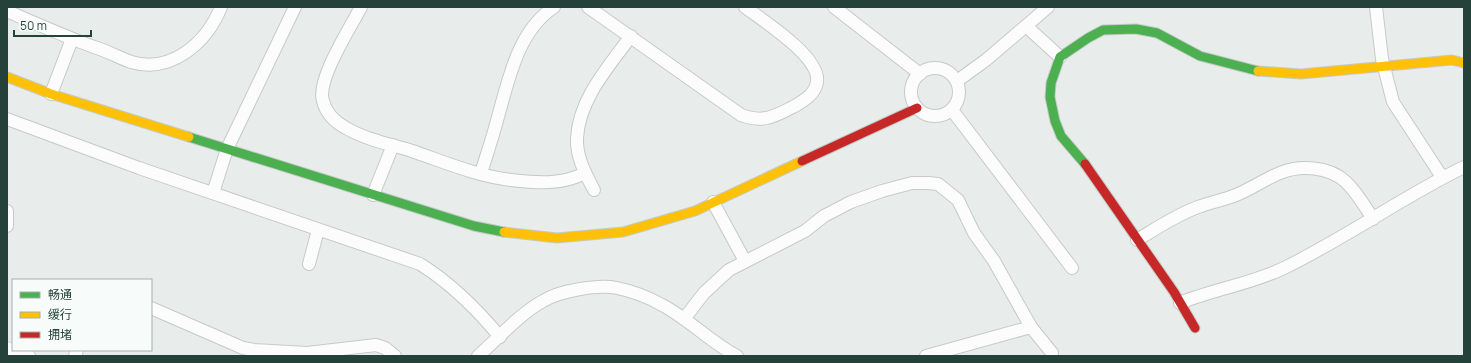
<svg xmlns="http://www.w3.org/2000/svg" width="1471" height="363" font-family="Manrope,'Noto Sans SC',sans-serif">
	<style>
		.lines { fill: none; stroke-linecap: round; stroke-linejoin: round }
		.street-casing { stroke: #c5cac8; stroke-width: 14 }
		.fast-casing { stroke: #c3cbc8; stroke-width: 11 }
		.slow-casing { stroke: #c3cbc8; stroke-width: 11 }
		.jam-casing { stroke: #c3cbc8; stroke-width: 11 }
		.street { stroke: #fcfcfc; stroke-width: 12 }
		.fast { stroke: #4caf50; stroke-width: 9 }
		.slow { stroke: #ffc107; stroke-width: 9 }
		.jam { stroke: #c62828; stroke-width: 9 }
	</style>
	<rect width="100%" height="100%" fill="#e8edeb"/>
	<g class="lines">
		<defs>
			<g id="street">
				<path d="M361,7C351,27 316,80 323,101C326,113 335,122 346,128C365,139 388,144 409,150C442,161 476,176 511,180C537,183 562,185 585,173"/>
				<path d="M588,7L741,115C763,123 773,117 793,107C803,101 815,95 817,82C821,57 762,20 745,7"/>
				<polyline points="834,7 920,74"/>
				<polyline points="1376,7 1382,59 1393,102 1442,177"/>
				<path d="M7,11C37,24 66,37 97,48C109,52 120,58 131,62C172,74 207,42 221,7"/>
				<polyline points="1026,26 1060,57"/>
				<circle cx="935" cy="92" r="24"/>
				<polyline points="957,81 986,60 1048,7"/>
				<polyline points="51,94 72,39"/>
				<polyline points="952,110 1072,268"/>
				<path d="M7,119L139,168L420,264C452,284 476,308 500,337"/>
				<path d="M481,173C487,154 493,136 498,117C509,78 518,31 554,7"/>
				<path d="M594,190C586,175 576,157 577,138C579,99 609,66 631,36"/>
				<polyline points="213,193 227,149 295,7"/>
				<polyline points="373,195 393,145"/>
				<polyline points="713,202 745,261"/>
				<polyline points="7,211 7,226"/>
				<path d="M1137,240C1157,228 1176,215 1198,207C1211,202 1224,200 1236,195C1251,189 1265,179 1280,173C1300,165 1329,166 1346,182C1357,193 1365,206 1373,219"/>
				<polyline points="309,264 318,230"/>
				<path d="M1180,303C1214,289 1251,284 1284,268C1346,238 1402,197 1464,167"/>
				<polyline points="151,308 243,348 254,350 307,353 376,345 385,348 395,356"/>
				<polyline points="684,319 704,293 729,270 805,231 824,216 851,202 882,191 912,183 928,183 938,184 958,200 974,233 994,261 1031,327 1052,353"/>
				<polyline points="7,348 29,356"/>
				<polyline points="75,356 77,350"/>
				<path d="M478,356C499,338 518,315 543,301C559,291 598,284 617,288C632,291 648,297 662,305C689,319 710,342 737,356"/>
				<polyline points="926,356 1031,327"/>
			</g>
			<g id="fast">
				<polyline points="189,137 474,226 504,232"/>
				<polyline points="1085,164 1061,136 1055,121 1050,97 1051,83 1060,57 1088,38 1103,30 1136,29 1157,33 1200,56 1258,71"/>
			</g>
			<g id="slow">
				<polyline points="1258,71 1301,74 1452,60 1464,63"/>
				<polyline points="7,77 51,94 189,137"/>
				<polyline points="504,232 557,238 623,232 695,211 802,161"/>
			</g>
			<g id="jam">
				<polyline points="802,161 917,108"/>
				<polyline points="1085,164 1174,292 1195,328"/>
			</g>
		</defs>
		<use href="#street" class="street-casing"/>
		<use href="#fast" class="fast-casing"/>
		<use href="#slow" class="slow-casing"/>
		<use href="#jam" class="jam-casing"/>
		<use href="#street" class="street"/>
		<use href="#fast" class="fast"/>
		<use href="#slow" class="slow"/>
		<use href="#jam" class="jam"/>
	</g>
	<rect width="1471" height="363" fill="none" stroke="#24423a" stroke-width="16"/>
	<rect x="12" y="279" width="140" height="72" fill="#f7fbf9" stroke="#a3b1ad"/>
	<rect x="20" y="292" width="20" height="6" fill="#4caf50" stroke="#a3b1ad"/>
	<text x="48" y="299" font-size="12" fill="#24423a">畅通</text>
	<rect x="20" y="312" width="20" height="6" fill="#ffc107" stroke="#a3b1ad"/>
	<text x="48" y="319" font-size="12" fill="#24423a">缓行</text>
	<rect x="20" y="332" width="20" height="6" fill="#c62828" stroke="#a3b1ad"/>
	<text x="48" y="339" font-size="12" fill="#24423a">拥堵</text>
	<path d="M14 30v6h77v-6" fill="none" stroke="#24423a" stroke-width="2"/>
	<text x="20" y="30" font-size="12" fill="#24423a" stroke="#f7fbf9" stroke-width="3" paint-order="stroke">50 m</text>
</svg>
